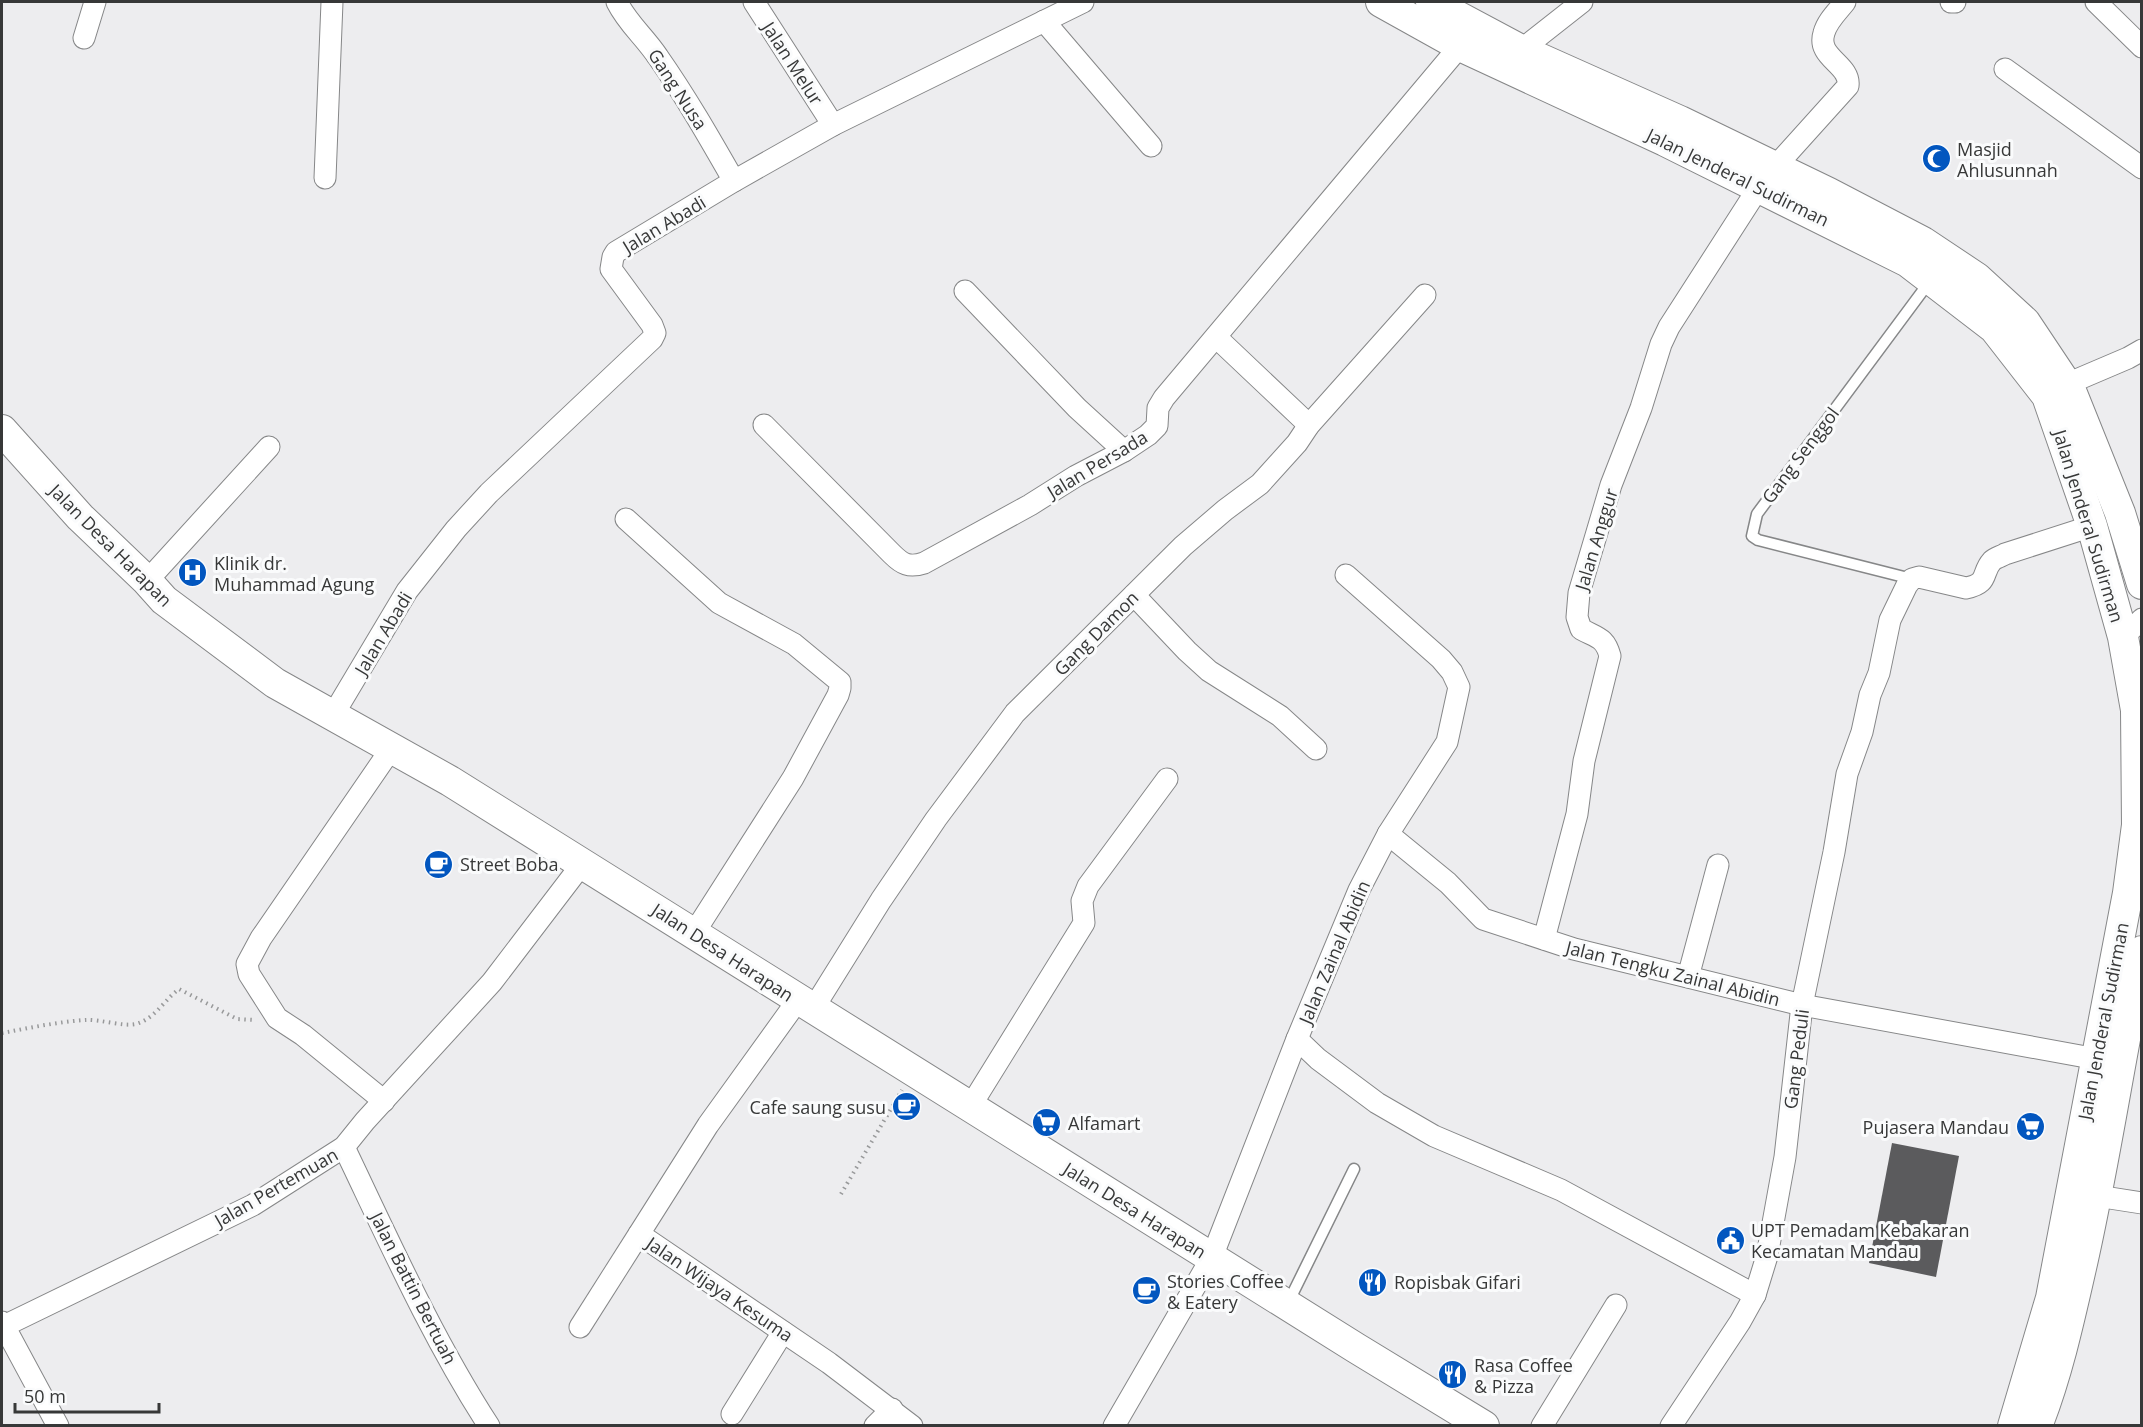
<svg xmlns="http://www.w3.org/2000/svg" width="2143" height="1427" font-family="'Open Sans',sans-serif">
	<style>
		.building { fill: #5b5b5d }
		.lines { fill: none; stroke-linecap: round; stroke-linejoin: round }
		.lane-casing { stroke: #868788; stroke-width: 13 }
		.street-casing { stroke: #868788; stroke-width: 23 }
		.secondary-casing { stroke: #868788; stroke-width: 32 }
		.path { stroke: #98999a; stroke-width: 4; stroke-dasharray: 1.5 4.5; stroke-linecap: butt }
		.lane { stroke: #fff; stroke-width: 10 }
		.street { stroke: #fff; stroke-width: 21 }
		.secondary { stroke: #fff; stroke-width: 30 }
		.labels { text-anchor: middle; dominant-baseline: central; stroke-width: 6; stroke-linejoin: round; paint-order: stroke }
		.street-label { font-size: 18px; fill: #373838; stroke: #fafbfc }
		.poi-label { font-size: 18px; fill: #373838; stroke: #fafbfc; text-anchor: start }
	</style>
	<rect width="100%" height="100%" fill="#ededef"/>
	<polygon class="building" points="1892,1143 1959,1156 1936,1277 1869,1263"/>
	<g class="lines">
		<defs>
			<g id="lane">
				<polyline points="1912,579 1758,540 1752,536 1757,514 1930,281"/>
				<polyline points="1288,1303 1354,1169"/>
			</g>
			<g id="street">
				<path d="M617,2C628,24 644,36 658,57C686,97 710,139 734,181"/>
				<polyline points="754,2 833,125"/>
				<polyline points="1951,2 1955,2"/>
				<polyline points="2096,2 2142,47"/>
				<polyline points="1044,21 1151,146"/>
				<polyline points="84,38 95,2"/>
				<polyline points="1521,50 1582,2"/>
				<polyline points="2005,69 2142,168"/>
				<path d="M1775,167L1848,86C1851,64 1816,58 1824,33C1827,21 1838,11 1845,2"/>
				<polyline points="325,178 332,2"/>
				<polyline points="965,291 1077,408 1124,451"/>
				<polyline points="1216,337 1309,425"/>
				<polyline points="2067,384 2128,358 2142,350"/>
				<path d="M764,425L892,554C902,564 909,568 924,563L1030,505L1076,476L1124,451L1148,435L1157,426L1158,408L1164,398L1460,46"/>
				<polyline points="626,519 719,603 794,644 840,682 840,688 838,695 793,778 694,933"/>
				<polyline points="147,581 269,447"/>
				<polyline points="1134,595 1187,651 1209,671 1280,716 1316,749"/>
				<polyline points="2123,637 2142,619"/>
				<polyline points="333,715 407,591 456,529 489,493 652,339 655,333 652,325 611,269 613,257 616,252 734,181 833,125 1083,2"/>
				<polyline points="1388,834 1448,883 1483,919 1574,949 1802,1005 2097,1059"/>
				<path d="M1544,939L1577,814L1584,761L1610,656C1605,637 1597,638 1581,629L1577,617L1579,593L1611,485L1641,408L1661,344L1669,327L1759,187"/>
				<polyline points="1688,977 1718,865"/>
				<polyline points="798,1000 708,1125 639,1234 829,1363 912,1426"/>
				<polyline points="813,1009 881,900 936,819 1015,713 1183,546 1225,510 1260,484 1297,443 1309,425 1425,295"/>
				<polyline points="1297,1039 1318,1059 1377,1103 1434,1136 1561,1190 1755,1295"/>
				<polyline points="384,1101 303,1035 277,1018 249,974 247,964 261,938 391,749"/>
				<polyline points="970,1107 1084,923 1082,901 1088,886 1167,779"/>
				<path d="M344,1147C389,1241 432,1338 489,1426"/>
				<polyline points="2097,1196 2142,1203"/>
				<polyline points="2,1322 58,1426"/>
				<polyline points="4,1326 253,1205 344,1147 365,1121 492,982 582,864"/>
				<polyline points="580,1327 639,1234"/>
				<polyline points="732,1414 783,1332"/>
				<polyline points="875,1426 892,1409"/>
				<polyline points="1114,1426 1212,1257 1297,1039 1359,890 1388,834 1447,742 1459,687 1452,672 1441,659 1346,575"/>
				<polyline points="1542,1426 1616,1305"/>
				<path d="M1671,1426L1740,1322L1755,1295L1767,1256L1785,1157L1802,1005L1834,852L1847,774L1862,732L1870,695L1879,673L1890,620L1907,585L1912,579L1919,577L1966,588C1990,583 1981,573 1992,561C1995,558 2002,556 2005,554L2092,526"/>
			</g>
			<g id="secondary">
				<polyline points="1381,2 1460,46 1665,141 1908,262 1994,328 2047,396 2092,526 2123,637 2136,710 2137,825 2128,893 2051,1298 2013,1426"/>
				<polyline points="1431,2 1521,50 1680,121 1829,193 1923,242 1977,278 2025,322 2071,391 2120,513 2142,584"/>
				<polyline points="2,430 80,517 147,581 164,600 275,683 450,781 1356,1348 1484,1426"/>
				<path d="M2037,1426C2057,1375 2069,1321 2081,1268C2105,1163 2120,1056 2142,951"/>
			</g>
		</defs>
		<use href="#lane" class="lane-casing"/>
		<use href="#street" class="street-casing"/>
		<use href="#secondary" class="secondary-casing"/>
		<g class="path">
			<path d="M2,1033C29,1028 57,1022 85,1020C100,1019 123,1027 136,1024C156,1018 164,1000 179,989L237,1019L255,1020"/>
			<polyline points="841,1194 902,1090"/>
		</g>
		<use href="#lane" class="lane"/>
		<use href="#street" class="street"/>
		<use href="#secondary" class="secondary"/>
	</g>
	<defs>
		<symbol id="mosque-disc" viewBox="-11 -11 22 22"><circle r="9.5" fill="#0256bf" stroke="#fafbfc"/><path d="M3.5-4.9A6 6 0 1 0 3.5 4.9A5 5 0 1 1 3.5-4.9Z" fill="#fff"/></symbol>
		<symbol id="hospital-disc" viewBox="-11 -11 22 22"><circle r="9.5" fill="#0256bf" stroke="#fafbfc"/><path d="M-5-5h3v3.5h4V-5h3V5h-3V1.5h-4V5h-3Z" fill="#fff"/></symbol>
		<symbol id="cafe-disc" viewBox="-11 -11 22 22"><circle r="9.5" fill="#0256bf" stroke="#fafbfc"/><path d="M-5.5-4.5H6V0H3Q3 3.5 0 3.5H-2.5Q-5.5 3.5-5.5 0ZM3-3.2v2h1.7v-2ZM-6 4.5H4V6H-6Z" fill="#fff"/></symbol>
		<symbol id="supermarket-disc" viewBox="-11 -11 22 22"><circle r="9.5" fill="#0256bf" stroke="#fafbfc"/><path d="M-6-5.5h2.5l.6 2H6L4.5 2H-2.5L-4.4-4H-6ZM-1.5 3.2a1.3 1.3 0 1 0 .1 0ZM3 3.2a1.3 1.3 0 1 0 .1 0Z" fill="#fff"/></symbol>
		<symbol id="civic-disc" viewBox="-11 -11 22 22"><circle r="9.5" fill="#0256bf" stroke="#fafbfc"/><path d="M-.6-6.5H3V-4.5H.6V-3L4-1V1h2V6H-6V1h2V-1L-.6-3ZM-1.2 2.5V6h2.4V2.5Z" fill="#fff"/></symbol>
		<symbol id="restaurant-disc" viewBox="-11 -11 22 22"><circle r="9.5" fill="#0256bf" stroke="#fafbfc"/><path d="M-5-6h1v4h1v-4h1v4h1v-4h1v5L-1.5 .5V6h-2V.5L-5-1ZM5-6V6H3V1.5H1.5Q1.5-4 5-6Z" fill="#fff"/></symbol>
	</defs>
	<g fill-rule="evenodd">
		<use href="#mosque-disc" x="1920" y="142" width="33" height="33"/>
		<use href="#hospital-disc" x="176" y="556" width="33" height="33"/>
		<use href="#cafe-disc" x="422" y="848" width="33" height="33"/>
		<use href="#cafe-disc" x="890" y="1090" width="33" height="33"/>
		<use href="#supermarket-disc" x="1030" y="1106" width="33" height="33"/>
		<use href="#supermarket-disc" x="2014" y="1110" width="33" height="33"/>
		<use href="#civic-disc" x="1714" y="1224" width="33" height="33"/>
		<use href="#restaurant-disc" x="1356" y="1266" width="33" height="33"/>
		<use href="#cafe-disc" x="1130" y="1274" width="33" height="33"/>
		<use href="#restaurant-disc" x="1436" y="1358" width="33" height="33"/>
	</g>
	<g class="labels">
		<g class="street-label">
			<text transform="translate(793 63) rotate(57)">Jalan Melur</text>
			<text transform="translate(678 89) rotate(57)">Gang Nusa</text>
			<text transform="translate(1738 177) rotate(26)">Jalan Jenderal Sudirman</text>
			<text transform="translate(664 224) rotate(-31)">Jalan Abadi</text>
			<text transform="translate(1800 455) rotate(-53)">Gang Senggol</text>
			<text transform="translate(1097 464) rotate(-31)">Jalan Persada</text>
			<text transform="translate(2089 526) rotate(73)">Jalan Jenderal Sudirman</text>
			<text transform="translate(1596 539) rotate(-73)">Jalan Anggur</text>
			<text transform="translate(111 545) rotate(45)">Jalan Desa Harapan</text>
			<text transform="translate(383 633) rotate(-59)">Jalan Abadi</text>
			<text transform="translate(1096 633) rotate(-45)">Gang Damon</text>
			<text transform="translate(723 952) rotate(33)">Jalan Desa Harapan</text>
			<text transform="translate(1334 952) rotate(-67)">Jalan Zainal Abidin</text>
			<text transform="translate(1673 973) rotate(14)">Jalan Tengku Zainal Abidin</text>
			<text transform="translate(2103 1021) rotate(-79)">Jalan Jenderal Sudirman</text>
			<text transform="translate(1796 1059) rotate(-83)">Gang Peduli</text>
			<text transform="translate(276 1187) rotate(-30)">Jalan Pertemuan</text>
			<text transform="translate(1135 1210) rotate(32)">Jalan Desa Harapan</text>
			<text transform="translate(414 1288) rotate(63)">Jalan Battin Bertuah</text>
			<text transform="translate(720 1289) rotate(34)">Jalan Wijaya Kesuma</text>
		</g>
		<g class="poi-label">
			<text x="1957" y="149">Masjid<tspan x="1957" dy="21">Ahlusunnah</tspan></text>
			<text x="214" y="563">Klinik dr.<tspan x="214" dy="21">Muhammad Agung</tspan></text>
			<text x="460" y="864">Street Boba</text>
			<text x="886" y="1107" text-anchor="end">Cafe saung susu</text>
			<text x="1068" y="1123">Alfamart</text>
			<text x="2009" y="1127" text-anchor="end">Pujasera Mandau</text>
			<text x="1751" y="1230">UPT Pemadam Kebakaran<tspan x="1751" dy="21">Kecamatan Mandau</tspan></text>
			<text x="1167" y="1281">Stories Coffee<tspan x="1167" dy="21">&amp; Eatery</tspan></text>
			<text x="1394" y="1282">Ropisbak Gifari</text>
			<text x="1474" y="1365">Rasa Coffee<tspan x="1474" dy="21">&amp; Pizza</tspan></text>
		</g>
	</g>
	<rect width="2143" height="1427" fill="none" stroke="#373838" stroke-width="6"/>
	<path d="M15 1403v9h144v-9" fill="none" stroke="#373838" stroke-width="3"/>
	<text x="24" y="1403" font-size="18" fill="#373838" stroke="#fafbfc" stroke-width="4.5" paint-order="stroke">50 m</text>
</svg>
